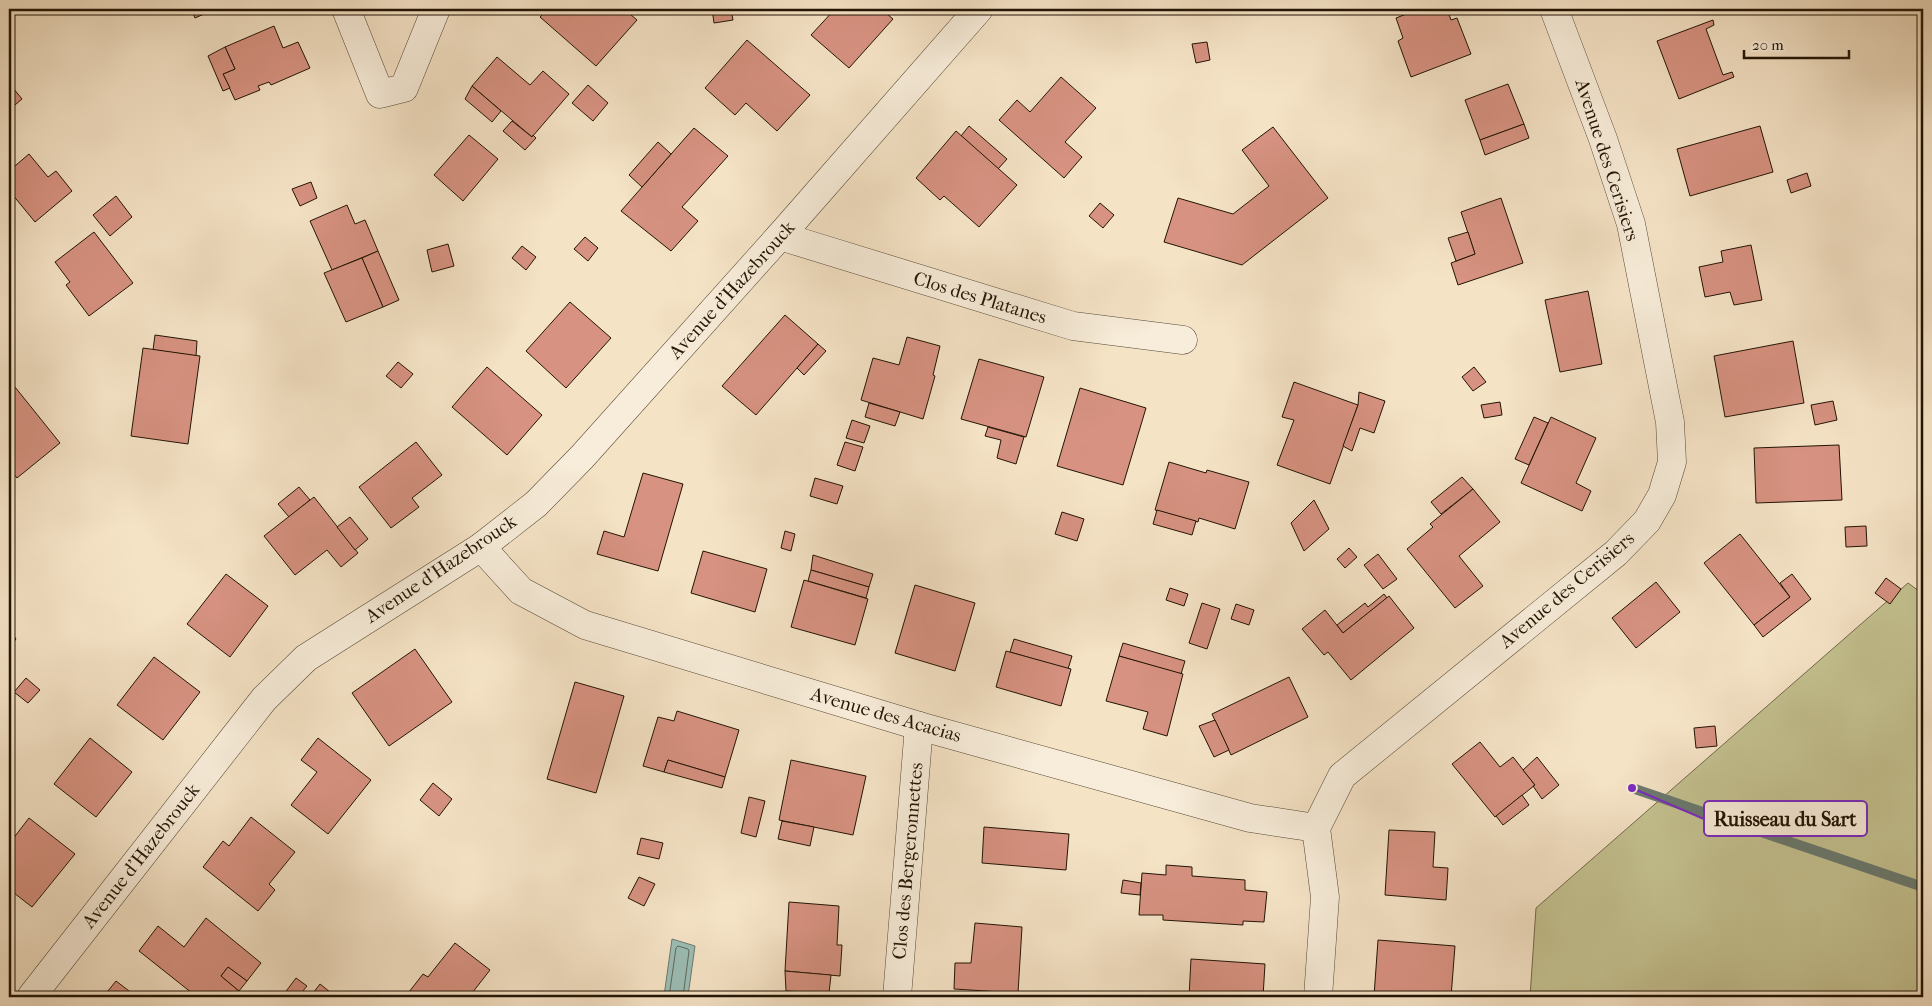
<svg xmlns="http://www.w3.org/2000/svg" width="1932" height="1006" font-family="'IM FELL French Canon',serif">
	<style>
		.green { fill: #c4c190; stroke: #736a4a }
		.water { fill: #9cbeb6; stroke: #6b7a6f }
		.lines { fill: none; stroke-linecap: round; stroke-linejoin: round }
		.shore { stroke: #5f695d; stroke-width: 1 }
		.stream { stroke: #6b7a6f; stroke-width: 10 }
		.building { fill: #d79281; stroke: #221404 }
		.street-casing { stroke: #574834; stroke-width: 29 }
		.street { stroke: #f8edda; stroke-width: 28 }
		.labels { text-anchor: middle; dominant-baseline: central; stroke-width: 4; stroke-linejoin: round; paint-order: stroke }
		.street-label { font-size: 19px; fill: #221404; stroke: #f8edda }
		.leader { fill: none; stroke: #7b2cbf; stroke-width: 2 }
		.callout-dot { fill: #7b2cbf; stroke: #f8edda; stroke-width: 2 }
		.callout { fill: #f8edda; stroke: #7b2cbf; stroke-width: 2 }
		.callout-label { font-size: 20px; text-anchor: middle; font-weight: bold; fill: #221404 }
	</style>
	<rect width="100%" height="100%" fill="#f5e3c6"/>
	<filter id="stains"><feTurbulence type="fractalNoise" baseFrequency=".004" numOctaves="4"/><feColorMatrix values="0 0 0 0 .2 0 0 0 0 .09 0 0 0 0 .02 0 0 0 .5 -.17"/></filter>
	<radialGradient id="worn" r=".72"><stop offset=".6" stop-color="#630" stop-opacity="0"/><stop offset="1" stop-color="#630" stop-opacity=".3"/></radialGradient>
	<polygon class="green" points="1908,583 1923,594 1923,997 1530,997 1536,908"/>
	<polygon class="water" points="672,939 695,946 688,996 664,996"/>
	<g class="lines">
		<polyline class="shore" points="669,997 676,948 678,946 688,949 689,951 683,997"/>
		<polyline class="stream" points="1632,788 1923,887"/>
	</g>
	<g class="building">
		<polygon points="191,9 215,9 195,18"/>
		<polygon points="548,9 602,9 608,14 613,9 624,9 637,20 596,66 540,17"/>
		<polygon points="712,9 731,9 733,20 714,23"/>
		<polygon points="835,9 881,9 893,19 849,68 811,35"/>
		<polygon points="1419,9 1447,9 1451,20 1457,18 1471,54 1411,77 1398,41 1403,38 1396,18"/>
		<polygon points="1713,20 1714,25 1706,29 1723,75 1732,72 1734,77 1679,99 1657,41"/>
		<polygon points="274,26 283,48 298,42 310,68 271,85 269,82 258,86 260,90 235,100 223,74 235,69 225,47"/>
		<polygon points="747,40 810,95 777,131 746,103 735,115 705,88"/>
		<polygon points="1207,42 1210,60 1196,63 1192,44"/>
		<polygon points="225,47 235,69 223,74 230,88 223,91 208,56"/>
		<polygon points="497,57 530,85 543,71 569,94 532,137 472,86"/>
		<polygon points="1061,77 1096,108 1065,142 1082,157 1064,178 999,120 1017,100 1030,112"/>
		<polygon points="9,83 22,99 9,110"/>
		<polygon points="1508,84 1524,124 1480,140 1465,100"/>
		<polygon points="588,85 608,103 593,121 572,103"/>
		<polygon points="472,86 501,111 492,122 465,99"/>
		<polygon points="512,121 532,137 533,135 536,138 525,150 503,131"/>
		<polygon points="1524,124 1529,138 1485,155 1480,140"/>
		<polygon points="969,126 1007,159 998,169 961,136"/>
		<polygon points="1760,126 1773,172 1690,196 1677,149"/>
		<polygon points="1273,127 1328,198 1242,265 1164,242 1178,198 1233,214 1269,186 1242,150"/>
		<polygon points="694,128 728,156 682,207 698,221 671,251 621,211"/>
		<polygon points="956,131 1017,185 979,227 944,196 940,200 916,178"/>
		<polygon points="469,135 498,159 463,201 434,175"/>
		<polygon points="658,142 671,154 642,187 629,175"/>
		<polygon points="29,154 48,177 56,171 72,191 35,222 12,194 9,197 9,171"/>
		<polygon points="1807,173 1811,186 1791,193 1787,180"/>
		<polygon points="311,182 317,198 300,206 292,189"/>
		<polygon points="116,196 132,217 110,236 93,215"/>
		<polygon points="1501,198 1523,263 1458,285 1451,263 1475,254 1461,212"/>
		<polygon points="1100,203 1114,215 1103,228 1089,216"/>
		<polygon points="347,205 355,224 365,220 378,251 332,270 310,221"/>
		<polygon points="94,232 133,283 89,316 66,285 70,282 55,262"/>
		<polygon points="1468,232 1475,254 1456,261 1448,238"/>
		<polygon points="585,237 598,248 588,261 574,249"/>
		<polygon points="448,244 454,266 432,272 427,250"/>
		<polygon points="1751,245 1762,300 1734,305 1730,292 1705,297 1699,267 1723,262 1721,251"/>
		<polygon points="522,246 536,257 526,270 512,258"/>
		<polygon points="378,251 399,300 383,307 362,258"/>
		<polygon points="362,258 383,307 346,322 324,273"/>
		<polygon points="1588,291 1602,364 1560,372 1545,300"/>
		<polygon points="570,302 611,338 566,388 526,351"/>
		<polygon points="785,315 818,344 756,415 722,386"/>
		<polygon points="155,335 197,341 196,356 153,350"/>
		<polygon points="907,337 940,346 933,375 935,376 923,419 861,400 873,358 899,365"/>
		<polygon points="1793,341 1804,403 1725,417 1714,356"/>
		<polygon points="818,344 826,351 804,375 797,368"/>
		<polygon points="143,348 200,356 188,444 131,436"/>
		<polygon points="979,359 1044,377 1026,437 961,419"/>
		<polygon points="398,362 413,374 401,388 386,376"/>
		<polygon points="487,367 542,415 507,455 452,407"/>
		<polygon points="1474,367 1486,382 1473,391 1462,377"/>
		<polygon points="1294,382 1358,405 1330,484 1277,465 1294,420 1282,417"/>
		<polygon points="15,387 60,443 17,478 9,467 9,392"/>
		<polygon points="1080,388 1146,408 1123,485 1057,466"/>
		<polygon points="1359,392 1385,401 1374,433 1360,428 1352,451 1343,446 1358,405"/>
		<polygon points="1833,401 1837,420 1815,425 1811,405"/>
		<polygon points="1500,402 1502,415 1484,418 1481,405"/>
		<polygon points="869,403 900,412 895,426 865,417"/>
		<polygon points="1534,417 1548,423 1529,465 1515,459"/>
		<polygon points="1551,417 1596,438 1576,483 1591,491 1582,511 1521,483"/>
		<polygon points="852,420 870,426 864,443 846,438"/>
		<polygon points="988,427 1024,437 1016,464 997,458 1001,440 985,436"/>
		<polygon points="416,442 442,475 412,498 419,507 391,528 359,487"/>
		<polygon points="845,442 863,447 855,471 837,465"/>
		<polygon points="1839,445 1842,500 1756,503 1754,448"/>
		<polygon points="1169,462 1206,473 1207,470 1249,482 1235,529 1199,518 1198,522 1155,510"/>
		<polygon points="643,473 683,484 658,571 597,554 604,531 624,537"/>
		<polygon points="1462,477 1473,489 1441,514 1431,502"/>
		<polygon points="815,478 843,486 837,504 810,496"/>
		<polygon points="299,487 310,500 289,517 278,504"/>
		<polygon points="1473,489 1500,522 1459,556 1483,586 1455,608 1407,549 1433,527 1430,524"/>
		<polygon points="314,497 358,553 341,567 327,550 295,575 264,536"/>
		<polygon points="1314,500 1329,529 1304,551 1291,523"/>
		<polygon points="1157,510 1196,521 1192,535 1153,524"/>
		<polygon points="1062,512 1084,519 1077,541 1055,534"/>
		<polygon points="350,517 368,539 355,550 337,527"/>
		<polygon points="1866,526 1867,546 1846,547 1845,527"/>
		<polygon points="785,531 795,534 791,551 781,548"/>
		<polygon points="1740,534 1790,597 1754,625 1704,563"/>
		<polygon points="1349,548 1357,557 1345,568 1337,559"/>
		<polygon points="703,551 767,569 755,612 691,593"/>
		<polygon points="1378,554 1397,579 1383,589 1364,565"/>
		<polygon points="813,555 873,574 869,587 811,570"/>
		<polygon points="811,570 869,587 866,598 808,581"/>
		<polygon points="226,574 268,606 230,657 187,624"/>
		<polygon points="1792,574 1811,599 1763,637 1754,625 1790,597 1780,583"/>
		<polygon points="1886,578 1901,589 1890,604 1875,593"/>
		<polygon points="804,580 868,599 855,645 791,627"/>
		<polygon points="1656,582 1680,612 1636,648 1612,618"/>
		<polygon points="915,585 975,603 955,671 895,653"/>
		<polygon points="1170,588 1188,594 1184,606 1166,600"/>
		<polygon points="1384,594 1387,598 1343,633 1337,625 1365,603 1368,607"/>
		<polygon points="1389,596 1414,628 1351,680 1328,652 1324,655 1302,629 1325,610 1343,633"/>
		<polygon points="1202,603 1220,609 1207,649 1189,643"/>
		<polygon points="1236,604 1254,610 1249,625 1231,619"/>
		<polygon points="9,630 16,639 9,648"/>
		<polygon points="1014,639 1072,656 1068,669 1010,652"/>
		<polygon points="1123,643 1185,661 1181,674 1119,656"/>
		<polygon points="415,649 452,702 389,746 352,693"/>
		<polygon points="1006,651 1071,669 1061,706 996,687"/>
		<polygon points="1119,656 1183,674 1167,736 1143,729 1148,712 1106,701"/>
		<polygon points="154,657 200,692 163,740 117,705"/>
		<polygon points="1289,677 1308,717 1231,755 1212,714"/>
		<polygon points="26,678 40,690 28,703 14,692"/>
		<polygon points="575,682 624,696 596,793 547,779"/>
		<polygon points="677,711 739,730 725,777 668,760 664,772 643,766 658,717 674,721"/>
		<polygon points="1215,720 1229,750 1214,757 1199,726"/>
		<polygon points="1715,726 1717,746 1696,748 1694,728"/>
		<polygon points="90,738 132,772 96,817 54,784"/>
		<polygon points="318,738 371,780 328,834 291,805 317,772 301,760"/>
		<polygon points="1480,742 1500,767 1513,757 1535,785 1495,817 1452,764"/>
		<polygon points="1537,757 1559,785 1542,799 1533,786 1535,785 1523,770"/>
		<polygon points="668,760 725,777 722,788 664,772"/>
		<polygon points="791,760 866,776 853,835 779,820"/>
		<polygon points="433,783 452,799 439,816 420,800"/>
		<polygon points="1522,795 1529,805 1503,825 1496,816"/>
		<polygon points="749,797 765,801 756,837 741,833"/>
		<polygon points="251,817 295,852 269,884 275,890 258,911 203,867 223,841 229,846"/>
		<polygon points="29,818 75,854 32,907 9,889 9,844"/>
		<polygon points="782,821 814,827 810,846 778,839"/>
		<polygon points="984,827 1069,834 1066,870 982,863"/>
		<polygon points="1389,830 1435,832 1433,867 1448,868 1446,900 1385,895"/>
		<polygon points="641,838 663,843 659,859 637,854"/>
		<polygon points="1166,865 1192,867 1192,876 1245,880 1245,890 1267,892 1264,922 1243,921 1243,925 1163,920 1163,915 1139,915 1142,873 1166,875"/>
		<polygon points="639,877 655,884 644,906 628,898"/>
		<polygon points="1123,880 1141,883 1140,895 1121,893"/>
		<polygon points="789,902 839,906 837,945 842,945 840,976 785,971"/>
		<polygon points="206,918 261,963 247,981 228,967 221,976 239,991 235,997 197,997 139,951 158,926 184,947"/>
		<polygon points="975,923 1022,927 1018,993 954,989 955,963 971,963"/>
		<polygon points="1378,940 1455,946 1451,997 1374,996"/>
		<polygon points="455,943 490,970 469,997 416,997 409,992 423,974 428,977"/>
		<polygon points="1191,959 1265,964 1263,997 1189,997"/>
		<polygon points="228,967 247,981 239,991 221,976"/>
		<polygon points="785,971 831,975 829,993 786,991"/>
		<polygon points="296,978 307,986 298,997 288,997 284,994"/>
		<polygon points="116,981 137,997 103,997"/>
		<polygon points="320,984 330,992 325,997 310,997"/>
	</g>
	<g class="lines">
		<defs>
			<g id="street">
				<polyline points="346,9 380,94 404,88 436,9"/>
				<polyline points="780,236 1073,326 1183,340"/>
				<polyline points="481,547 521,591 585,625 919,726 1250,818 1316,828"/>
				<polyline points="31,997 264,699 306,658 481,547 536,504 582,457 780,236 979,9"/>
				<polyline points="897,997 919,726"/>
				<polyline points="1318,997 1325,897 1316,828 1342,776 1616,553 1647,521 1662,495 1672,462 1670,422 1631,224 1603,139 1554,9"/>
			</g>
		</defs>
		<use href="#street" class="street-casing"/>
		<use href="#street" class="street"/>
	</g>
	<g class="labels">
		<g class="street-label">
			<text transform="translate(1607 160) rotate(72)">Avenue des Cerisiers</text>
			<text transform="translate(732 290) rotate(-48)">Avenue d'Hazebrouck</text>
			<text transform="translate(980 298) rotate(17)">Clos des Platanes</text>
			<text transform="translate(441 569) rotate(-34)">Avenue d'Hazebrouck</text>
			<text transform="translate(1567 590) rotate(-40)">Avenue des Cerisiers</text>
			<text transform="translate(886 715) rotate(16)">Avenue des Acacias</text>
			<text transform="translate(141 856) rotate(-52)">Avenue d'Hazebrouck</text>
			<text transform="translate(908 861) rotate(-85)">Clos des Bergeronnettes</text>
		</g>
	</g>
	<path class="leader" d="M1632 788L1704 819"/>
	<circle class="callout-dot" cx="1632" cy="788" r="5"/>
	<rect class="callout" x="1704" y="801" width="163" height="35" rx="5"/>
	<g class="callout-label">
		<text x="1785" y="826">Ruisseau du Sart</text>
	</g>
	<rect width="1932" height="1006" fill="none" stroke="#f5e3c6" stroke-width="30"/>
	<rect x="10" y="10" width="1912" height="986" fill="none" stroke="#221404" stroke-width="2.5"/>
	<rect x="15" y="15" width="1902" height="976" fill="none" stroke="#221404"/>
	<path d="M1744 50v8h105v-8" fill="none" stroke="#221404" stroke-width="2.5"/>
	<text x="1752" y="50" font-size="15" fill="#221404" stroke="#f8edda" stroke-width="4" paint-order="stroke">20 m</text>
	<rect width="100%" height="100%" filter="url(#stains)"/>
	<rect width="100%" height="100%" fill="url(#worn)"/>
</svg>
